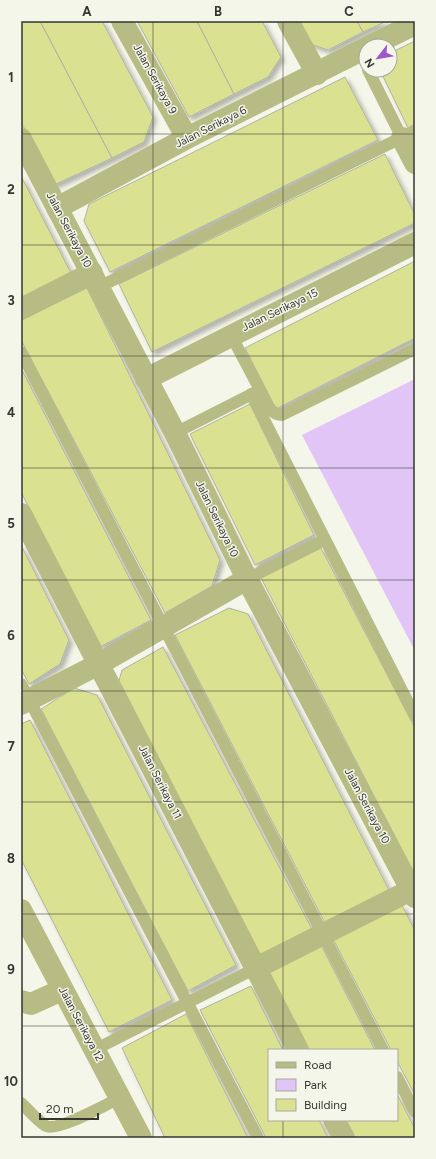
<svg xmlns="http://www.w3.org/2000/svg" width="436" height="1159" font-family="Figtree,sans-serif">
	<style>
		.green { fill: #e0c5f6 }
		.building { fill: #dae190; stroke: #b0b2a6; filter: url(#shadow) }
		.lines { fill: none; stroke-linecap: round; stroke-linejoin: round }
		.service { stroke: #b7bc85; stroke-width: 12 }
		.minor { stroke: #b7bc85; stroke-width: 22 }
		.grid { fill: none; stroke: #353631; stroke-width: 1; stroke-opacity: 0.55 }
		.labels { text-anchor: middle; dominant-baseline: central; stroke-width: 3; stroke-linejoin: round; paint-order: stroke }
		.street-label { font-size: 11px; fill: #353631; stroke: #f4f6e9 }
		.neatline { fill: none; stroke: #353631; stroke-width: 1.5 }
		.grid-label { font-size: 13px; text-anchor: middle; font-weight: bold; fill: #353631 }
	</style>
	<defs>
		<filter id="shadow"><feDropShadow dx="3.5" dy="3.5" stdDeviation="2" flood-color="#0004"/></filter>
	</defs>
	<rect width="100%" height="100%" fill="#f4f6e9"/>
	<polygon class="green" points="415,379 415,651 302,435"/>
	<g class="building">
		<polygon points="21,21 40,21 112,158 54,185 21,122"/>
		<polygon points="40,21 102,21 153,117 144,142 112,158"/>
		<polygon points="137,21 197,21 234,94 189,117"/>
		<polygon points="197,21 262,21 281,57 268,77 234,94"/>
		<polygon points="296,21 357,21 363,32 328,50 307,43"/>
		<polygon points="357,21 387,21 363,32"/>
		<polygon points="415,41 415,124 408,128 380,70 390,70 390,53"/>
		<polygon points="345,77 378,140 110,272 84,221 89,204"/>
		<polygon points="385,154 415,215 415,223 152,352 119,284"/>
		<polygon points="21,176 71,273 21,299"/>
		<polygon points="415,261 415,338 276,409 245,348"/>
		<polygon points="87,288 220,560 212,586 165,613 21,340 21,320"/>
		<polygon points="21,368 151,620 100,647 21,492"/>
		<polygon points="250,404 314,535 255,565 190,434"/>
		<polygon points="21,545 69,640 60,664 29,684 21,669"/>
		<polygon points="321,548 415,728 415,875 261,578"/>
		<polygon points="229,608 248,614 390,892 325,923 175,635"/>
		<polygon points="163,647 313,931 261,958 118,684 122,670"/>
		<polygon points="74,688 97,695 236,965 188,991 41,709"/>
		<polygon points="30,720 172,1000 109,1032 21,859 21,724"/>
		<polygon points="402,905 415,931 415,1095 397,1061 397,1050 391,1050 333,939"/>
		<polygon points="321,945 375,1050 308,1050 268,972"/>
		<polygon points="251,986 283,1050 269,1050 269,1120 319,1120 328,1138 266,1138 200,1010"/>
		<polygon points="186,1014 248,1138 165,1138 122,1048"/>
		<polygon points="397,1094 415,1129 415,1138 353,1138 344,1120 397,1120"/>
	</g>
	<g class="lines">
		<g class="service">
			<polyline points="368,70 402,138"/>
			<polyline points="99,287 415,131"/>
			<polyline points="231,335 260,390"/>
			<polyline points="21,352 383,1050"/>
			<polyline points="251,394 415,716"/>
			<path d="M175,433L260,390C265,399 269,415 282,415L415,349"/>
			<polyline points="247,579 324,540"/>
			<polyline points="21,684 258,1138"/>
			<polyline points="94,1050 256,968"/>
			<polyline points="397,1077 415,1112"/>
			<path d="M21,1103C29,1110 37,1121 46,1126C58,1132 106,1104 120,1098"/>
		</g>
		<g class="minor">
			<polyline points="122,21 187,138"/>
			<polyline points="288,21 317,74"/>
			<polyline points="370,46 415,24"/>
			<polyline points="402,138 415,163"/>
			<polyline points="21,139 175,433 247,579 415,897"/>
			<polyline points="57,208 187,138 366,48"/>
			<polyline points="21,309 92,273"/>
			<polyline points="146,379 415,243"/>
			<polyline points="21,514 298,1050"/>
			<polyline points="21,704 99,664 247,579"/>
			<polyline points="21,910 141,1138"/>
			<polyline points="256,968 411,890"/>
			<polyline points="21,1001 31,1004 62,990"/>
			<polyline points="334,1120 344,1138"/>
		</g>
	</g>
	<path class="grid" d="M153,21V1138M283,21V1050M21,134H415M21,245H415M21,356H415M21,468H415M21,580H415M21,691H415M21,802H415M21,914H415M21,1026H415M283,1120V1138"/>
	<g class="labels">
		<g class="street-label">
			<text transform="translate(155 79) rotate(61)">Jalan Serikaya 9</text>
			<text transform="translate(211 127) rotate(-27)">Jalan Serikaya 6</text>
			<text transform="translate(69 230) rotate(62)">Jalan Serikaya 10</text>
			<text transform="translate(280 310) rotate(-26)">Jalan Serikaya 15</text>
			<text transform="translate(217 519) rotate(64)">Jalan Serikaya 10</text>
			<text transform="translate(160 782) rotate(63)">Jalan Serikaya 11</text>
			<text transform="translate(367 806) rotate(62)">Jalan Serikaya 10</text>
			<text transform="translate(81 1024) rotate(62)">Jalan Serikaya 12</text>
		</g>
	</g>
	<rect width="436" height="1159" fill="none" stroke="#f4f6e9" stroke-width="44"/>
	<rect x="268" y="1049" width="130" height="72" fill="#f4f6e9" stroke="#a8a99f"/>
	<rect x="276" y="1062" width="20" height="6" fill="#b7bc85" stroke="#a8a99f"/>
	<text x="304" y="1069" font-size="12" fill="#353631">Road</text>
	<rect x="276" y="1079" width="20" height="12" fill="#e0c5f6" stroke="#a8a99f"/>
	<text x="304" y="1089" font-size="12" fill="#353631">Park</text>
	<rect x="276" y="1099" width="20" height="12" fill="#dae190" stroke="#a8a99f"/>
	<text x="304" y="1109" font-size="12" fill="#353631">Building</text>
	<g transform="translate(378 58) rotate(239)"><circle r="19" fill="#f4f6e9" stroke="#a8a99f"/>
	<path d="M0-3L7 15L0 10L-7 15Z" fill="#9d57cb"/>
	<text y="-6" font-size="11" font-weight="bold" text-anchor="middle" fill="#353631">N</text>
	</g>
	<path d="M40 1113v6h58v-6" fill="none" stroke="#353631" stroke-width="2"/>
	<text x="46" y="1113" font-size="12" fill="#353631" stroke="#f4f6e9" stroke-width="3" paint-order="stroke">20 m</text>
	<rect x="22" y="22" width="392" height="1115" class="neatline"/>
	<g class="grid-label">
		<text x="87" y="16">A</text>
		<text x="218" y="16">B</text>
		<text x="349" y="16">C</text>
		<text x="11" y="82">1</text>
		<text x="11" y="194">2</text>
		<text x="11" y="305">3</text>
		<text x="11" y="417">4</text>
		<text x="11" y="528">5</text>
		<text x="11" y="640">6</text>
		<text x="11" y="751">7</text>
		<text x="11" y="863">8</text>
		<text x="11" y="974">9</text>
		<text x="11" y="1086">10</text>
	</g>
</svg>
